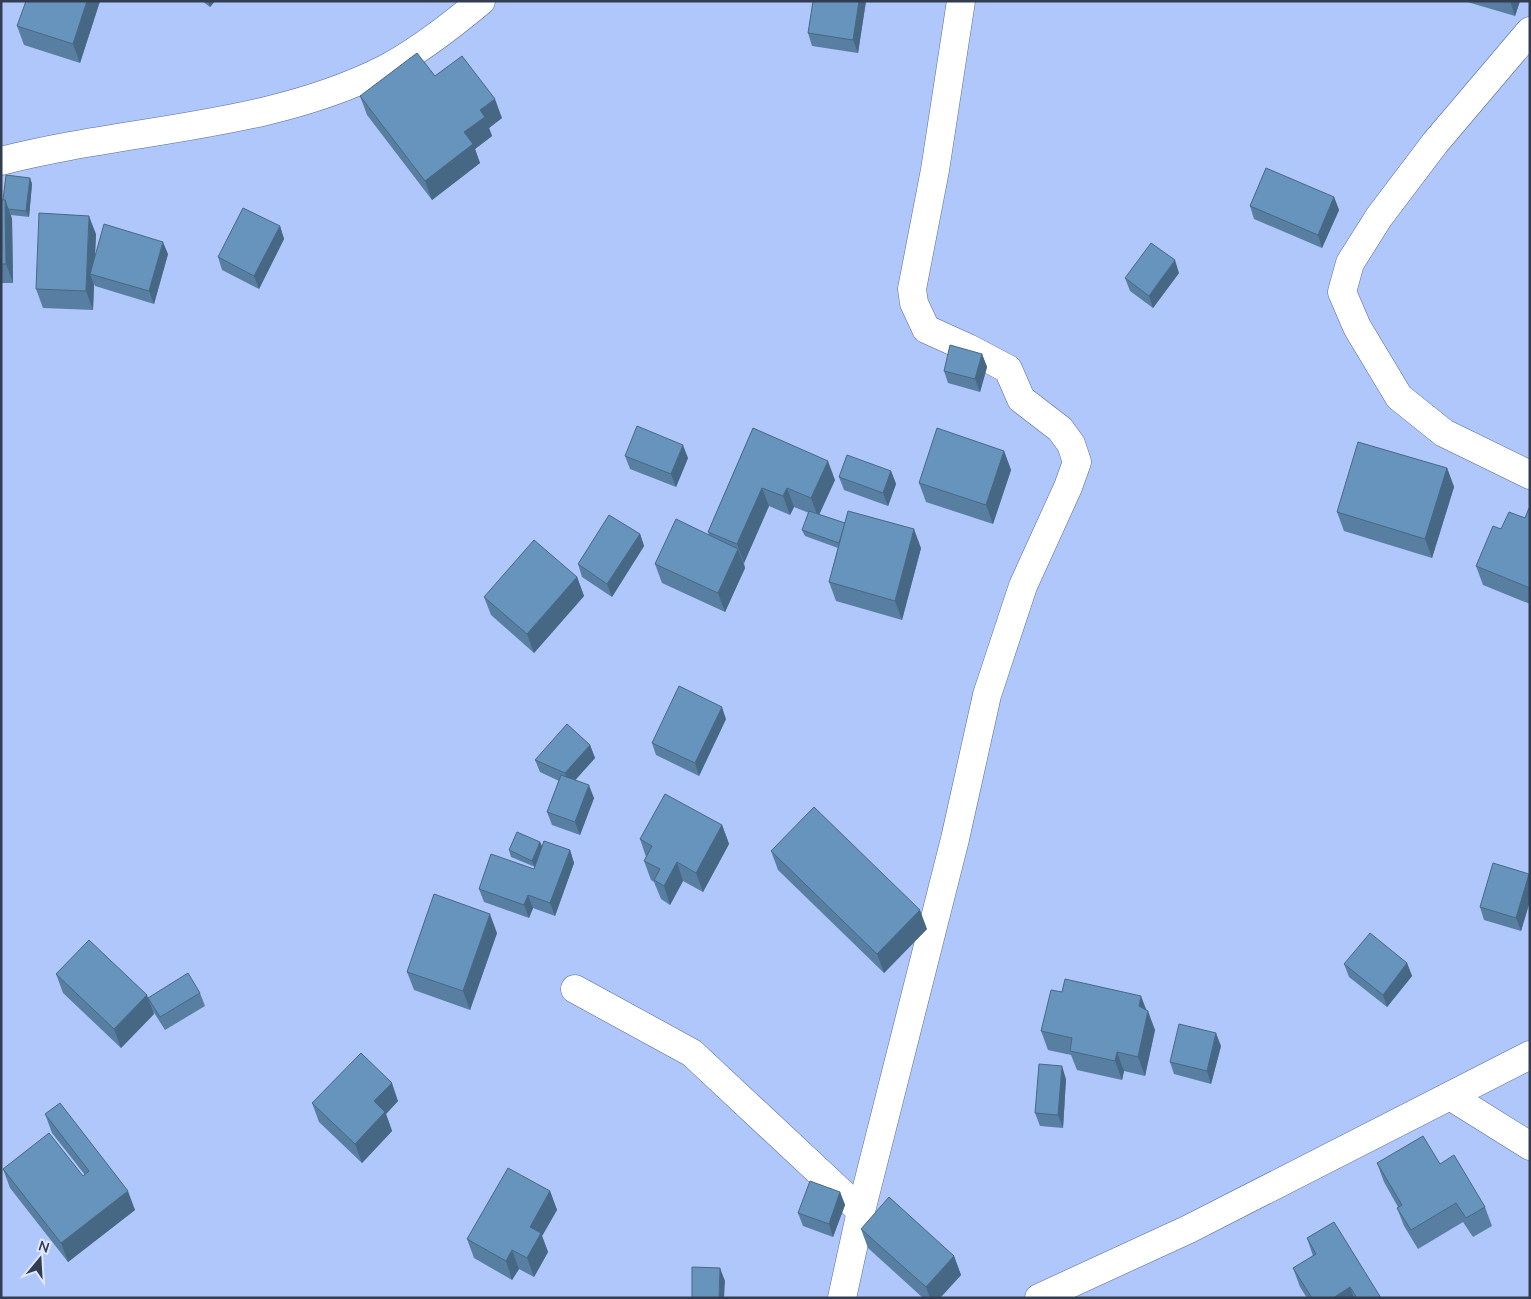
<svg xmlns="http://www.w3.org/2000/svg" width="1531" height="1299" font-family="'Nunito Sans',sans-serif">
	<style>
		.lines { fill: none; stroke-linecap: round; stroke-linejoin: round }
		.street-casing { stroke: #556998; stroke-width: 29 }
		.street { stroke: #fff; stroke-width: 28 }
		.wall { fill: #587fa2 }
		.shaded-wall { fill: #476884 }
		.building { fill: #6694bc; stroke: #476884 }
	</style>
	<rect width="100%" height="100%" fill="#b0c7fc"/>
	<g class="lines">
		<defs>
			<g id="street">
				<polyline points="1530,31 1435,143 1379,217 1350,263 1342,292 1357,327 1399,397 1444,433 1530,475"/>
				<path d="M1,161C128,128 266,129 385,69C419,51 451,26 481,1"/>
				<polyline points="575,989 692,1053 861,1211"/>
				<polyline points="1450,1096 1530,1146"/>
				<polyline points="842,1298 861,1211 955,839 987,695 1023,586 1068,487 1077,462 1071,444 1060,429 1021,399 1008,369 968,348 926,329 914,303 912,289 935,170 961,1"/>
				<polyline points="1039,1298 1189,1229 1530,1055"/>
			</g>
		</defs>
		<use href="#street" class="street-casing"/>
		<use href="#street" class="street"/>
	</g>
	<g class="wall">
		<polygon points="100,1 80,63 24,45 17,26"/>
		<polygon points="202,1 215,1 210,7"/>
		<polygon points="866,1 858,53 812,46 808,33"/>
		<polygon points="1464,1 1520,1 1515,16"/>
		<polygon points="435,76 502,118 489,128 492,136 475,149 480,163 432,200 367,115 360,96"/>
		<polygon points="30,178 32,184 29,217 11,215 12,219 13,283 1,283 1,200 3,200"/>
		<polygon points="1334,197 1339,210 1322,248 1254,219 1250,206"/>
		<polygon points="280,226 284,239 259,289 222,270 218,257"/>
		<polygon points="96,234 95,255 168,254 154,304 95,286 94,284 93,310 43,308 36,289"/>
		<polygon points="1179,273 1153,308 1130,291 1125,278"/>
		<polygon points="982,354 987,367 980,392 948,383 944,371"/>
		<polygon points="753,428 835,480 819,515 921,548 902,620 836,601 829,582 838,548 805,536 802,530 809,513 794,507 790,515 769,506 744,563 745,568 725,612 662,583 655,564 709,535 708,532"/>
		<polygon points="1004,451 1011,470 993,524 926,502 919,483"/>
		<polygon points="625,456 688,458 676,487 630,469"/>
		<polygon points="1447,468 1454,487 1432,558 1344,531 1337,512"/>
		<polygon points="891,471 896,484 888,506 844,490 839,477"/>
		<polygon points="1530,508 1530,604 1483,585 1476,566 1501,529 1525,518"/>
		<polygon points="640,534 644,546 612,597 582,577 578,564"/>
		<polygon points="577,577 584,596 534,653 491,615 484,597"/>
		<polygon points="726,719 699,776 656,755 652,743"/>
		<polygon points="590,745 595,758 575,780 594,798 580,835 552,825 547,812 559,781 540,772 535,760"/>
		<polygon points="722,825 729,844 703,892 683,881 670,905 661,899 654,882 651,880 644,861 646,857 640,839"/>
		<polygon points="540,842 542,847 570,850 574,863 555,916 533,908 529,918 484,902 479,889 534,869 535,867 511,857 509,850"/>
		<polygon points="771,851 927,929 884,973 778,870"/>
		<polygon points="1530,874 1530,901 1521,931 1484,920 1480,907"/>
		<polygon points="497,933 470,1010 414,990 407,972"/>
		<polygon points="1407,963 1412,976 1387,1007 1349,977 1344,964"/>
		<polygon points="56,974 148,998 200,993 205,1006 165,1030 153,1011 154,1014 121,1048 63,993"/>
		<polygon points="1146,1010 1155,1030 1145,1076 1124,1071 1122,1080 1077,1070 1071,1055 1048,1050 1041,1031"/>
		<polygon points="1221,1046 1211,1084 1174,1074 1170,1062"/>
		<polygon points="1066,1079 1063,1128 1040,1126 1035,1113"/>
		<polygon points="398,1101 386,1114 392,1131 362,1163 319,1122 312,1103"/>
		<polygon points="45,1114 135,1210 68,1262 10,1188 3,1169 83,1176 85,1175 52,1133"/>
		<polygon points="1377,1163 1440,1164 1485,1207 1492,1226 1473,1237 1463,1222 1418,1249 1404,1226 1397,1208 1398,1207 1384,1182"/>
		<polygon points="550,1191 557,1210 542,1236 548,1252 534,1277 519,1269 512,1280 474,1258 467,1239"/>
		<polygon points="840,1192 845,1205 833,1237 803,1226 798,1213"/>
		<polygon points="861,1229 954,1256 961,1275 940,1298 923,1298 868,1248"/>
		<polygon points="1307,1238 1381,1298 1307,1298 1300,1287 1293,1268 1313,1256"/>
	</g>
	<g class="shaded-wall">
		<polygon points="87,1 100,1 80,63 73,44"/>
		<polygon points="208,1 215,1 210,7"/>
		<polygon points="859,1 866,1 858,53 853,40"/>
		<polygon points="1510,1 1520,1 1515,16"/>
		<polygon points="495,99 502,118 489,128 492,136 475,149 480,163 432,200 425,181 464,132 480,110"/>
		<polygon points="30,178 32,184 29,217 26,211"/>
		<polygon points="1334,197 1339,210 1322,248 1318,235"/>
		<polygon points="5,200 12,219 13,283 6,264"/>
		<polygon points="89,216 96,234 94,275 90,274 94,285 93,310 86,291"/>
		<polygon points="280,226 284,239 259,289 254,276"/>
		<polygon points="163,242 168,254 154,304 149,291"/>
		<polygon points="1175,260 1179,273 1153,308 1149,296"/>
		<polygon points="982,354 987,367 980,392 975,379"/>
		<polygon points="683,445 688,458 676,487 671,474"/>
		<polygon points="1004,451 1011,470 993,524 986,505"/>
		<polygon points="828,461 835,480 818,517 811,498"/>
		<polygon points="1447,468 1454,487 1432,558 1425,539"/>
		<polygon points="891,471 896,484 888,506 883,493"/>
		<polygon points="762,488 769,506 744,563 737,544"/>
		<polygon points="787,488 794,507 790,515 783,496"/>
		<polygon points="914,529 921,548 902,620 895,601"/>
		<polygon points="640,534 644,546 612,597 607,584"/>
		<polygon points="738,549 745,568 725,612 718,593"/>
		<polygon points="577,577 584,596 534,653 527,634"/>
		<polygon points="722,707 726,719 699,776 695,763"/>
		<polygon points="590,745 595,758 570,786 565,773"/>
		<polygon points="589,785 594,798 580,835 575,822"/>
		<polygon points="722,825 729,844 703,892 696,873"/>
		<polygon points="540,842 543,848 535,867 532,861"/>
		<polygon points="570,850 574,863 555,916 550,903"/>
		<polygon points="677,862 683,881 670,905 664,886"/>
		<polygon points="1529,874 1530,901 1521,931 1516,918"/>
		<polygon points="528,895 533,908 529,918 524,905"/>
		<polygon points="920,910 927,929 884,973 877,954"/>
		<polygon points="490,914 497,933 470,1010 463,991"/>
		<polygon points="1407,963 1412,976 1387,1007 1383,995"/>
		<polygon points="147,995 154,1014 121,1048 114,1029"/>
		<polygon points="1141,996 1148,1014 1148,1011 1155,1030 1145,1076 1138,1057 1139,1006"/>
		<polygon points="1216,1033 1221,1046 1211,1084 1207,1071"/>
		<polygon points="1117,1052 1124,1071 1122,1080 1115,1061"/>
		<polygon points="1062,1066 1066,1079 1063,1128 1058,1115"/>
		<polygon points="392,1083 398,1101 386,1114 392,1131 362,1163 355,1144 374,1101"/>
		<polygon points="128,1191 135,1210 68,1262 61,1243"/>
		<polygon points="550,1191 557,1210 542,1236 548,1252 534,1277 527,1258 530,1227"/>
		<polygon points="840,1192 845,1205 833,1237 829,1224"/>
		<polygon points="512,1250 519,1269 512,1280 506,1261"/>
		<polygon points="954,1256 961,1275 940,1298 930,1298 926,1287"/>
		<polygon points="720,1268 725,1281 724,1298 719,1298"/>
		<polygon points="1350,1287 1354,1298 1333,1298"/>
	</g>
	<g class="building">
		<polygon points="26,1 87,1 73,44 17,26"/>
		<polygon points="813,1 859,1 853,40 808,33"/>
		<polygon points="417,53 435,76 462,56 495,99 480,110 485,117 464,132 473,144 425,181 360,96"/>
		<polygon points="1266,168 1334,197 1318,235 1250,206"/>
		<polygon points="6,175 30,178 26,211 8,209 5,200 3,200"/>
		<polygon points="1,200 5,200 6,264 1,264"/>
		<polygon points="243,208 280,226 254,276 218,257"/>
		<polygon points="39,213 89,216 86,291 36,289"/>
		<polygon points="104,224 163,242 149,291 90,274"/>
		<polygon points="1151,243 1175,260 1149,296 1125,278"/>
		<polygon points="950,345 982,354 975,379 944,371"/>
		<polygon points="637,426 683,445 671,474 625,456"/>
		<polygon points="753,428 828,461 811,498 787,488 783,496 762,488 737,544 708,532"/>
		<polygon points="937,428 1004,451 986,505 919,483"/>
		<polygon points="1358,442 1447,468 1425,539 1337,512"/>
		<polygon points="847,455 891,471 883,493 839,477"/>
		<polygon points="1529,508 1530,508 1530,588 1476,566 1493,526 1501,529 1509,512 1525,518"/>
		<polygon points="809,511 845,523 839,543 802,530"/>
		<polygon points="848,511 914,529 895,601 829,582"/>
		<polygon points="609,515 640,534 607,584 578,564"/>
		<polygon points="676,519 738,549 718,593 655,564"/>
		<polygon points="534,540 577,577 527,634 484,597"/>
		<polygon points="679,686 722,707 695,763 652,743"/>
		<polygon points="567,724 590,745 565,773 535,760"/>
		<polygon points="561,775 589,785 575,822 547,812"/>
		<polygon points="665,794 722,825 696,873 677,862 664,886 654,880 660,869 644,861 652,846 640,839"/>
		<polygon points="814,807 920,910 877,954 771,851"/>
		<polygon points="517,832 540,842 532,861 509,850"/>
		<polygon points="544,841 570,850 550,903 528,895 524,905 479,889 491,854 534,869"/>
		<polygon points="1493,863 1529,874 1516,918 1480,907"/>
		<polygon points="434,894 490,914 463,991 407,972"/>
		<polygon points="1370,933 1407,963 1383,995 1344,964"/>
		<polygon points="89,940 147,995 114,1029 56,974"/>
		<polygon points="188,973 200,993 160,1017 148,998"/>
		<polygon points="1065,979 1141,996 1139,1006 1148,1011 1138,1057 1117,1052 1115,1061 1070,1051 1072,1038 1041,1031 1051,990 1062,992"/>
		<polygon points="1179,1024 1216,1033 1207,1071 1170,1062"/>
		<polygon points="361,1053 392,1083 374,1101 385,1112 355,1144 312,1103"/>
		<polygon points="1039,1064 1062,1066 1058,1115 1035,1113"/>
		<polygon points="60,1103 128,1191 61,1243 3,1169 49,1133 83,1176 89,1171 45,1114"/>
		<polygon points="1423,1136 1440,1164 1454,1155 1485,1207 1466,1218 1456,1203 1411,1230 1397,1208 1402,1205 1377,1163"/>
		<polygon points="508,1168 550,1191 530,1227 541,1233 527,1258 512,1250 506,1261 467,1239"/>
		<polygon points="810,1181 840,1192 829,1224 798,1213"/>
		<polygon points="889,1197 954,1256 926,1287 861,1229"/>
		<polygon points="1334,1222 1381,1298 1357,1298 1350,1287 1333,1298 1312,1298 1293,1268 1316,1254 1307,1238"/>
		<polygon points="692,1267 720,1268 719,1298 692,1298"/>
	</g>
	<rect width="1531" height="1299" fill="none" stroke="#333d52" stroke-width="5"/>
	<g transform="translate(40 1259) rotate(18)" stroke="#dee9fe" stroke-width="4" paint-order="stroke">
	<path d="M0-4L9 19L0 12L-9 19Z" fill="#333d52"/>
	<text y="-8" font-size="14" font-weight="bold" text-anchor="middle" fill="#333d52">N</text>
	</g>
</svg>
